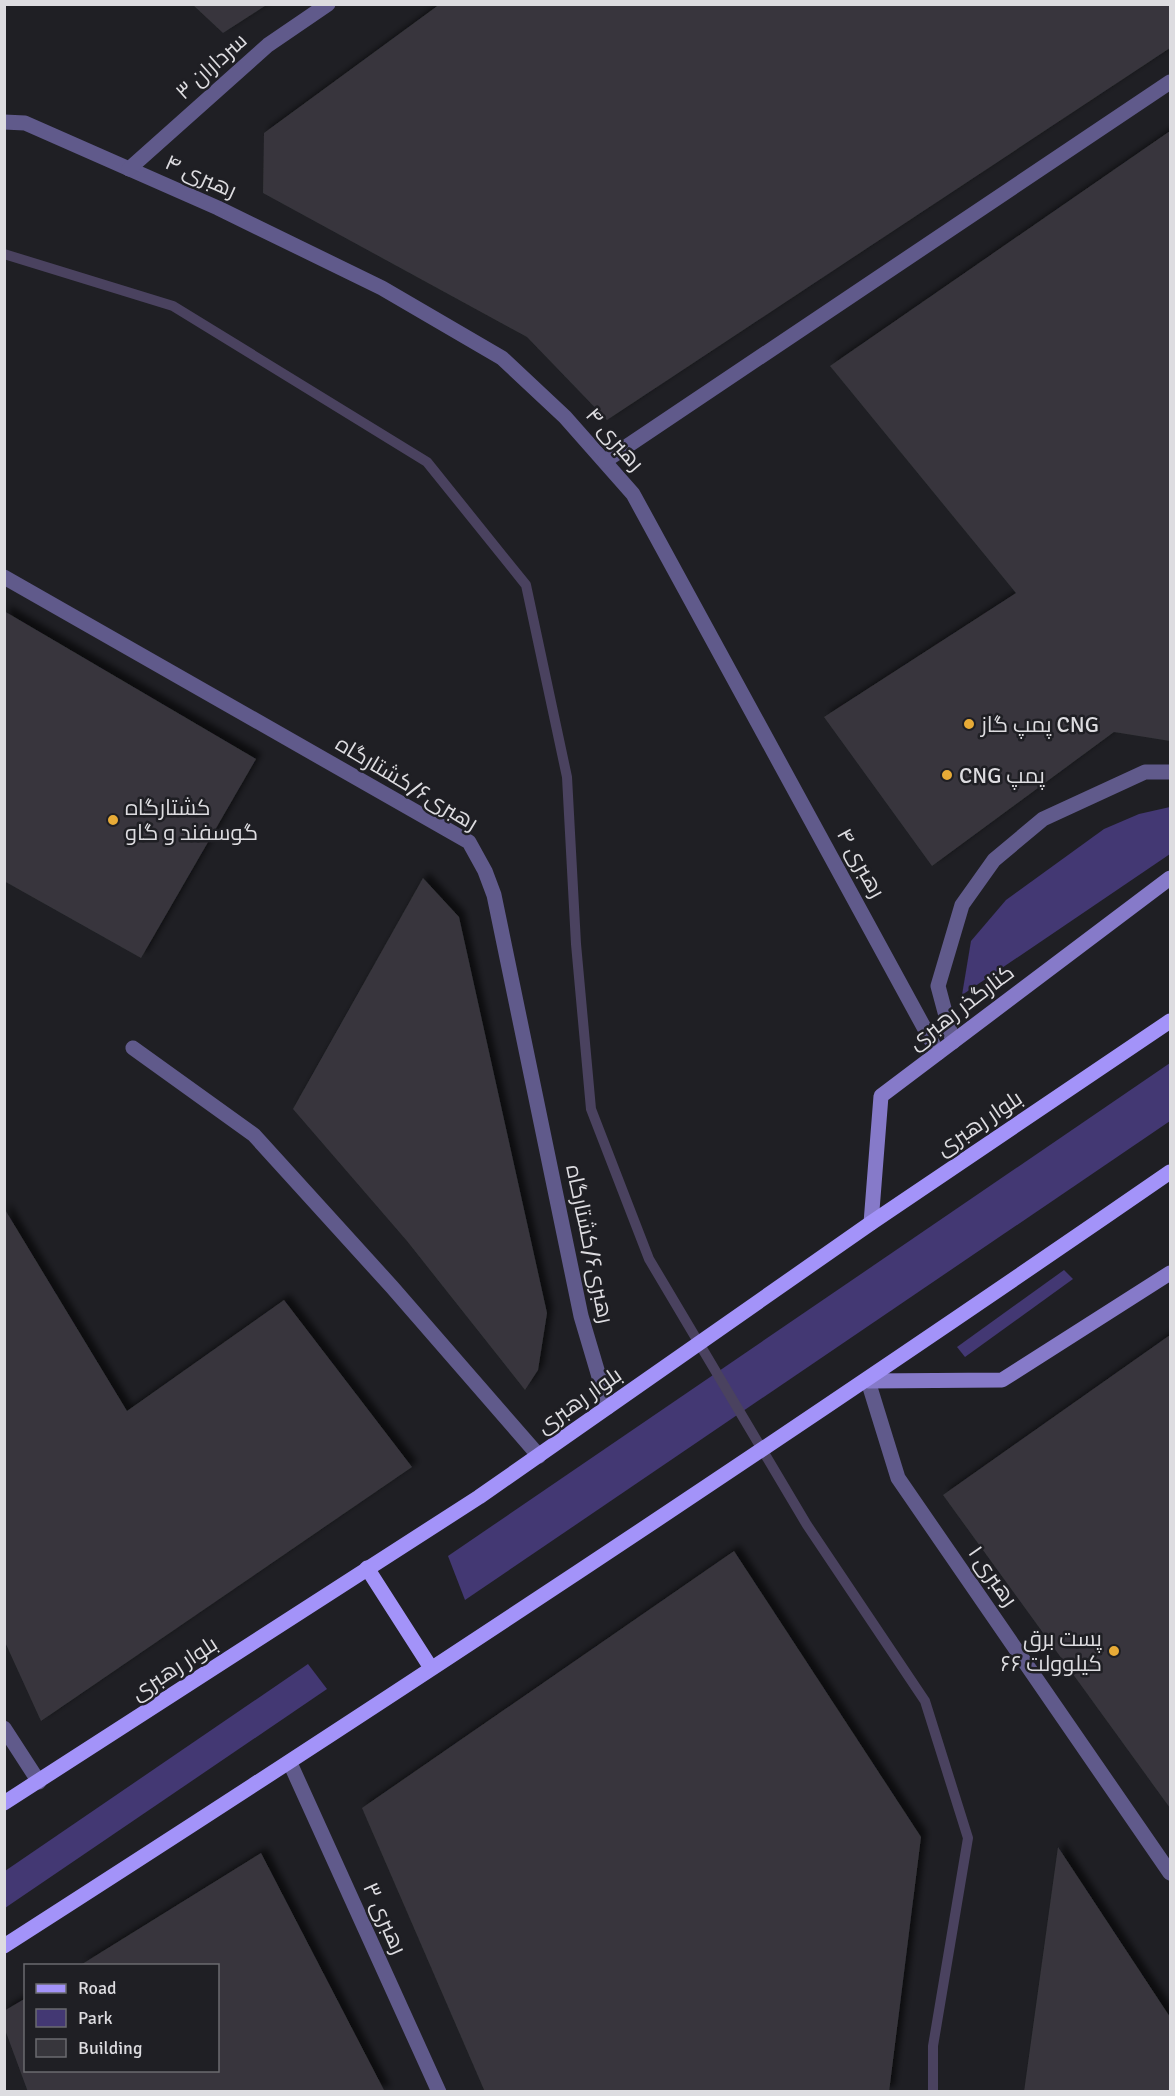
<svg xmlns="http://www.w3.org/2000/svg" width="1175" height="2096" font-family="Signika,Cairo,sans-serif">
	<style>
		.green { fill: #433873 }
		.lines { fill: none; stroke-linecap: round; stroke-linejoin: round }
		.stream { stroke: #4a425f; stroke-width: 10 }
		.building { fill: #37363c; filter: url(#shadow) }
		.lane { stroke: #605a8b; stroke-width: 15 }
		.street { stroke: #605a8b; stroke-width: 15 }
		.secondary { stroke: #867ac9; stroke-width: 15 }
		.primary { stroke: #a393f9; stroke-width: 15 }
		.poi-dot { fill: #e8ab37; stroke: #1f1f24; stroke-width: 2 }
		.labels { text-anchor: middle; dominant-baseline: central; stroke-width: 5; stroke-linejoin: round; paint-order: stroke }
		.street-label { font-size: 22px; fill: #dddce0; stroke: #1f1f24 }
		.poi-label { font-size: 22px; fill: #dddce0; stroke: #1f1f24; text-anchor: start }
	</style>
	<defs>
		<filter id="shadow"><feDropShadow dx="5.5" dy="-5.5" stdDeviation="3" flood-color="#0009"/></filter>
	</defs>
	<rect width="100%" height="100%" fill="#1f1f24"/>
	<g class="green">
		<polygon points="1170,807 1170,854 962,995 971,941 1006,900 1104,829 1139,814"/>
		<polygon points="1170,1063 1170,1121 465,1600 448,1556"/>
		<polygon points="1064,1270 1073,1279 965,1357 957,1347"/>
		<polygon points="308,1664 327,1689 5,1908 5,1871"/>
	</g>
	<g class="lines">
		<polyline class="stream" points="4,254 173,306 427,462 526,585 567,777 576,944 591,1109 649,1259 807,1525 925,1701 968,1838 933,2046 933,2092"/>
	</g>
	<g class="building">
		<polygon points="192,4 268,4 223,33"/>
		<polygon points="440,4 1170,4 1170,48 607,420 527,337 263,193 264,133"/>
		<polygon points="1170,131 1170,741 1114,732 932,866 824,717 1016,593 830,366"/>
		<polygon points="4,611 256,759 141,958 4,881"/>
		<polygon points="423,878 459,917 547,1313 538,1370 525,1390 407,1241 293,1109"/>
		<polygon points="4,1208 127,1411 284,1300 412,1467 41,1721 4,1640"/>
		<polygon points="1170,1335 1170,1808 943,1495"/>
		<polygon points="734,1551 921,1837 889,2092 485,2092 362,1808"/>
		<polygon points="1058,1847 1170,2017 1170,2092 1024,2092"/>
		<polygon points="261,1853 385,2092 28,2092 4,2027 4,2011 26,1998 26,2070 218,2070 218,1966 79,1966"/>
	</g>
	<g class="lines">
		<polyline class="lane" points="953,1042 938,986 962,905 994,860 1043,819 1145,772 1170,772"/>
		<g class="street">
			<polyline points="4,122 25,123 218,208 382,288 502,358 565,417 633,494 938,1053"/>
			<polyline points="129,169 268,45 328,4"/>
			<polyline points="605,461 1170,82"/>
			<polyline points="4,577 469,842 485,871 494,895 581,1316 608,1407"/>
			<polyline points="133,1048 254,1135 392,1287 539,1456"/>
			<polyline points="868,1381 898,1478 1170,1873"/>
			<polyline points="4,1728 39,1782"/>
			<polyline points="290,1763 439,2092"/>
		</g>
		<g class="secondary">
			<polyline points="871,1223 881,1096 1170,878"/>
			<polyline points="868,1381 1002,1380 1170,1273"/>
		</g>
		<g class="primary">
			<polyline points="367,1568 431,1668"/>
			<polyline points="4,1803 479,1497 871,1223 1170,1021"/>
			<path d="M4,1946C397,1694 786,1437 1170,1172"/>
		</g>
	</g>
	<g class="poi-dot">
		<circle cx="969" cy="724" r="6"/>
		<circle cx="947" cy="775" r="6"/>
		<circle cx="113" cy="820" r="6"/>
		<circle cx="1114" cy="1651" r="6"/>
	</g>
	<g class="labels">
		<g class="street-label">
			<text transform="translate(211 66) rotate(-42)">سرداران ۳</text>
			<text transform="translate(201 176) rotate(24)">رهبری ۴</text>
			<text transform="translate(615 439) rotate(49)">رهبری ۴</text>
			<text transform="translate(407 783) rotate(31)">رهبری۶/کشتارگاه</text>
			<text transform="translate(861 863) rotate(61)">رهبری ۴</text>
			<text transform="translate(961 1007) rotate(-37)">کنارگذر رهبری</text>
			<text transform="translate(979 1123) rotate(-34)">بلوار رهبری</text>
			<text transform="translate(590 1244) rotate(78)">رهبری۶/کشتارگاه</text>
			<text transform="translate(579 1400) rotate(-35)">بلوار رهبری</text>
			<text transform="translate(993 1576) rotate(55)">رهبری ۱</text>
			<text transform="translate(174 1668) rotate(-33)">بلوار رهبری</text>
			<text transform="translate(385 1918) rotate(66)">رهبری ۳</text>
		</g>
		<g class="poi-label">
			<text x="981" y="724">پمپ گاز CNG</text>
			<text x="959" y="775">CNG پمپ</text>
			<text x="125" y="807">کشتارگاه<tspan x="125" dy="25">گوسفند و گاو</tspan></text>
			<text x="1102" y="1638" text-anchor="end">پست برق<tspan x="1102" dy="25">۶۶ کیلوولت</tspan></text>
		</g>
	</g>
	<rect width="1175" height="2096" fill="none" stroke="#dddce0" stroke-width="12"/>
	<rect x="24" y="1964" width="195" height="108" fill="#1f1f24" stroke="#6b6b6f" stroke-width="1.5"/>
	<rect x="36" y="1984" width="30" height="9" fill="#a393f9" stroke="#6b6b6f" stroke-width="1.5"/>
	<text x="78" y="1994" font-size="18" fill="#dddce0">Road</text>
	<rect x="36" y="2009" width="30" height="18" fill="#433873" stroke="#6b6b6f" stroke-width="1.5"/>
	<text x="78" y="2024" font-size="18" fill="#dddce0">Park</text>
	<rect x="36" y="2039" width="30" height="18" fill="#37363c" stroke="#6b6b6f" stroke-width="1.5"/>
	<text x="78" y="2054" font-size="18" fill="#dddce0">Building</text>
</svg>
